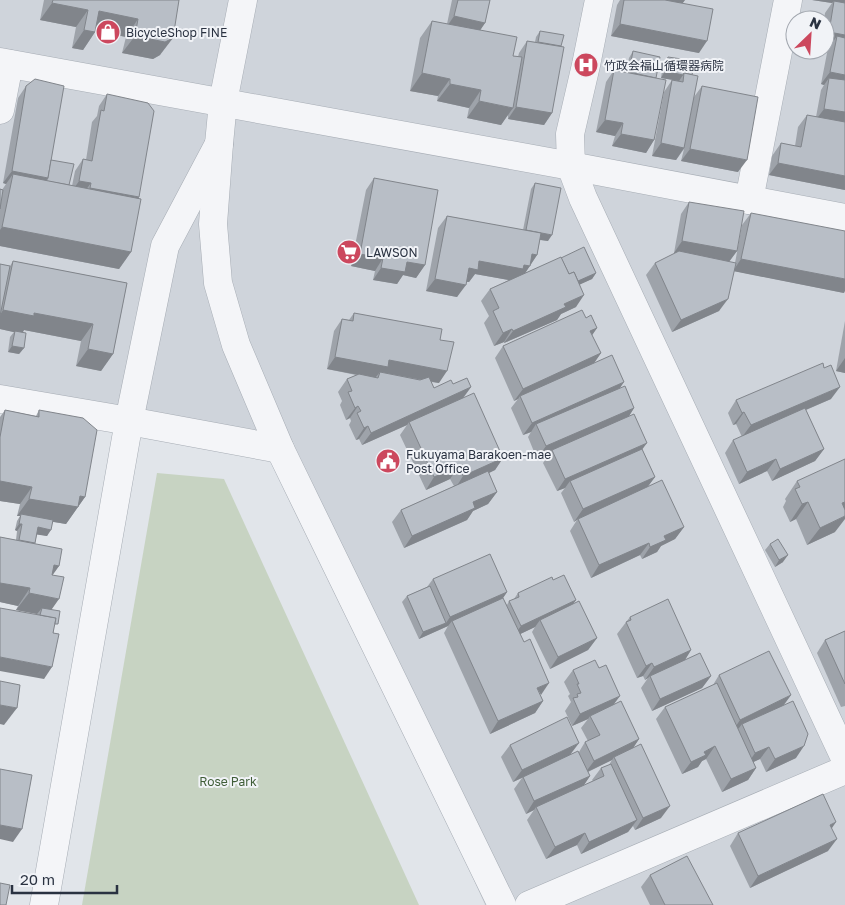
<svg xmlns="http://www.w3.org/2000/svg" width="845" height="905" font-family="'Golos Text','Noto Sans JP',sans-serif">
	<style>
		.built { fill: #cfd4db; fill-rule: evenodd }
		.green { fill: #c7d3c2 }
		.lines { fill: none; stroke-linecap: round; stroke-linejoin: round }
		.minor-casing { stroke: #a6acb4; stroke-width: 29 }
		.tertiary-casing { stroke: #a6acb4; stroke-width: 29 }
		.minor { stroke: #f4f5f8; stroke-width: 28 }
		.tertiary { stroke: #f4f5f8; stroke-width: 28 }
		.wall { fill: #9ea3aa; fill-rule: evenodd }
		.shaded-wall { fill: #81858b }
		.building { fill: #b8bec6; stroke: #81858b }
		.labels { text-anchor: middle; dominant-baseline: central; stroke-width: 4; stroke-linejoin: round; paint-order: stroke }
		.poi-label { font-size: 12px; fill: #2a3241; stroke: #f1f3f7; text-anchor: start }
		.park-label { font-size: 12px; fill: #3f5d37; stroke: #f1f3f7 }
	</style>
	<rect width="100%" height="100%" fill="#e1e5ea"/>
	<path class="built" d="M0,0H845V905H485L277,437L0,386ZM795,20H825V50H795Z"/>
	<polygon class="green" points="157,473 224,479 419,905 82,905"/>
	<g class="lines">
		<defs>
			<g id="minor">
				<polyline points="599,0 586,65 570,134 571,166 583,198 845,758"/>
				<polyline points="0,62 571,166 845,218"/>
				<polyline points="0,110 9,64"/>
				<polyline points="749,200 788,0"/>
				<polyline points="0,399 129,421 280,449"/>
				<polyline points="44,905 129,421 165,246 219,144"/>
				<polyline points="529,905 845,770"/>
			</g>
			<polyline id="tertiary" points="243,0 223,102 219,144 213,224 218,283 236,345 280,449 502,905"/>
		</defs>
		<use href="#minor" class="minor-casing"/>
		<use href="#tertiary" class="tertiary-casing"/>
		<use href="#minor" class="minor"/>
		<use href="#tertiary" class="tertiary"/>
	</g>
	<g class="wall">
		<polygon points="44,0 179,0 160,55 153,59 122,53 126,37 95,30 95,32 83,50 72,48 76,27 40,20"/>
		<polygon points="452,0 490,0 485,23 480,30 513,56 518,57 519,53 527,41 535,42 536,37 540,31 561,46 552,113 544,125 508,119 508,114 501,125 467,118 469,108 437,101 438,96 410,91 420,38 432,21 447,24"/>
		<polygon points="620,0 685,0 682,3 699,53 611,36 617,5"/>
		<polygon points="812,0 845,0 845,190 769,175 772,156 781,143 795,146 798,127 807,115 816,117 821,90 824,85 821,84 828,48 830,46 825,45 825,20 824,20 825,13 832,3"/>
		<polygon points="633,51 656,78 654,140 646,153 612,146 615,136 596,132 606,82 614,70 626,72 629,58"/>
		<polygon points="668,57 692,75 694,97 702,86 738,172 681,161 684,149 676,160 652,156 664,92 672,80 675,80 661,78 663,63"/>
		<polygon points="26,86 51,160 69,185 72,186 75,171 83,159 86,160 92,122 97,116 99,106 107,94 139,197 138,199 131,252 119,269 0,246 0,189 2,190 6,184 3,183 18,98"/>
		<polygon points="374,178 425,265 416,278 403,275 397,284 373,280 375,271 351,266 366,190"/>
		<polygon points="535,183 548,241 540,240 537,255 525,273 561,258 596,273 592,279 580,284 576,307 561,314 557,320 504,343 504,342 494,346 484,323 489,316 481,301 490,289 509,280 475,274 469,282 466,282 457,297 426,291 438,228 447,216 523,230 531,189"/>
		<polygon points="689,202 737,251 729,262 735,263 742,225 751,213 844,293 734,271 719,311 672,332 646,275 655,263 675,254 674,253 681,214"/>
		<polygon points="13,261 127,283 113,354 101,371 76,366 81,341 24,330 22,332 24,348 19,354 8,352 10,337 14,332 0,329 0,264 10,266"/>
		<polygon points="354,313 440,340 439,383 431,382 434,388 453,384 471,387 464,397 503,458 495,470 489,473 497,492 488,504 473,511 467,520 404,548 392,522 401,510 454,486 450,479 426,490 400,435 407,425 362,445 359,439 356,440 349,425 351,421 350,418 346,420 340,405 342,401 338,392 347,379 356,375 327,369 334,331 342,319 349,320"/>
		<polygon points="586,318 597,328 592,335 601,353 594,363 620,388 634,408 629,416 642,449 655,477 648,486 684,527 675,539 661,546 657,552 642,559 640,555 591,578 570,531 577,520 574,522 561,493 565,488 557,491 543,463 550,453 537,459 528,437 531,432 523,435 511,408 518,399 514,401 495,358 503,346"/>
		<polygon points="845,321 845,373 836,371"/>
		<polygon points="831,399 806,410 824,449 815,461 772,481 767,471 739,484 725,453 733,440 742,437 736,424 733,425 728,413 736,400"/>
		<polygon points="5,410 36,416 39,410 85,497 66,524 53,522 47,536 37,534 35,543 59,566 52,575 52,610 54,630 44,679 37,614 16,610 18,606 0,602 0,537 16,540 17,531 15,530 17,521 20,516 17,516 20,504 0,501 0,417"/>
		<polygon points="797,481 835,532 807,545 796,519 790,522 783,507 786,501 785,499"/>
		<polygon points="770,544 783,562 775,567 765,550"/>
		<polygon points="433,579 507,592 503,598 507,605 509,601 514,599 518,593 553,580 576,600 573,604 597,638 588,650 550,669 532,632 535,627 520,634 540,695 543,701 535,713 490,734 444,633 448,626 419,639 402,602 407,596 427,587"/>
		<polygon points="630,617 691,650 685,660 711,676 702,688 652,711 641,688 648,678 645,680 643,676 637,678 617,634"/>
		<polygon points="845,631 845,706 841,707 817,653 825,640"/>
		<path d="M573,670L615,704L639,739L633,748L661,818L635,830L633,826L628,832L581,854L577,845L546,859L527,820L534,810L526,814L514,789L522,778L513,782L501,757L510,745L571,754L579,752L585,742L588,741L581,728L588,719L572,726L565,711L571,702L568,696L570,694L564,682ZM612,760L609,765L601,768L592,780L593,781L583,786L590,776L588,772Z"/>
		<polygon points="719,675 791,695 784,705 796,758 766,772 760,759 753,762 756,768 748,780 722,792 706,759 702,761 698,767 682,774 656,719 665,707 713,685"/>
		<polygon points="831,828 828,851 750,888 730,846 738,833"/>
		<polygon points="650,875 713,905 650,905 641,887"/>
	</g>
	<g class="shaded-wall">
		<polygon points="632,0 685,0 677,11"/>
		<polygon points="812,0 845,0 845,6 834,1 832,3"/>
		<polygon points="52,3 88,10 76,27 40,20"/>
		<polygon points="99,11 138,19 126,37 87,29"/>
		<polygon points="454,16 485,23 477,35 446,28"/>
		<polygon points="620,24 707,41 699,53 611,36"/>
		<polygon points="84,30 95,32 83,50 72,48"/>
		<polygon points="829,32 845,35 845,49 837,36 830,46 825,45 825,37"/>
		<polygon points="135,36 173,38 160,55 153,59 122,53"/>
		<polygon points="665,71 683,75 679,81 661,78"/>
		<polygon points="830,72 845,75 845,89 829,78 824,85 821,84"/>
		<polygon points="422,73 450,79 438,96 410,91"/>
		<polygon points="450,84 481,90 469,108 437,101"/>
		<polygon points="479,101 513,108 501,125 467,118"/>
		<polygon points="516,107 552,113 544,125 508,119"/>
		<polygon points="824,109 845,112 845,126 815,121"/>
		<polygon points="605,120 623,123 615,136 596,132"/>
		<polygon points="621,134 654,140 646,153 612,146"/>
		<polygon points="661,143 684,148 676,160 652,156"/>
		<polygon points="690,149 747,160 738,172 681,161"/>
		<polygon points="778,163 845,176 845,190 769,175"/>
		<polygon points="12,171 48,178 40,190 13,174 6,184 3,183"/>
		<polygon points="79,181 91,183 82,195 71,193"/>
		<polygon points="90,188 139,197 131,210 81,200"/>
		<polygon points="2,227 131,252 119,269 0,246 0,230"/>
		<polygon points="526,230 552,235 548,241 522,237"/>
		<polygon points="682,241 737,251 728,263 674,253"/>
		<polygon points="360,254 383,258 375,271 351,266"/>
		<polygon points="532,254 537,255 522,278 515,281 475,274 469,282 460,281 469,268 479,261"/>
		<polygon points="741,259 845,279 845,291 844,293 733,271"/>
		<polygon points="407,262 425,265 416,278 403,275 397,284 373,280 381,268"/>
		<polygon points="596,273 592,279 568,290 572,283"/>
		<polygon points="435,279 466,285 457,297 426,291"/>
		<polygon points="584,295 576,307 561,314 557,320 504,343 513,331 564,304"/>
		<polygon points="728,299 719,311 672,332 681,320"/>
		<polygon points="3,310 34,313 93,324 81,341 24,330 22,334 0,329 0,315"/>
		<polygon points="597,328 588,341 590,331"/>
		<polygon points="512,329 504,342 494,346 503,333"/>
		<polygon points="12,346 24,348 19,354 8,352"/>
		<polygon points="88,349 113,354 101,371 76,366"/>
		<polygon points="601,353 592,366 520,396 518,399 514,401 523,389"/>
		<polygon points="335,357 389,360 447,371 439,383 380,372 375,378 327,369"/>
		<polygon points="845,358 845,373 836,371"/>
		<polygon points="624,382 616,394 536,424 531,432 523,435 532,423"/>
		<polygon points="471,387 462,399 409,422 407,425 362,445 371,433"/>
		<polygon points="840,387 831,399 742,437 751,425"/>
		<polygon points="358,406 350,418 346,420 355,408"/>
		<polygon points="634,408 626,421 552,450 550,453 537,459 546,446"/>
		<polygon points="744,412 736,424 733,425 742,413"/>
		<polygon points="368,426 359,439 356,440 364,428"/>
		<polygon points="647,443 638,455 570,481 565,488 557,491 565,479"/>
		<polygon points="824,449 815,461 772,481 780,469"/>
		<polygon points="503,458 495,470 455,489 463,476"/>
		<polygon points="776,459 767,471 739,484 747,472"/>
		<polygon points="459,466 450,479 426,490 434,477"/>
		<polygon points="655,477 646,489 578,519 574,522 583,509"/>
		<polygon points="0,481 32,487 20,504 0,501"/>
		<polygon points="497,492 488,504 473,511 467,520 404,548 412,536 473,502"/>
		<polygon points="80,496 85,497 66,524 21,516 21,514 20,516 17,516 29,499"/>
		<polygon points="808,502 796,519 790,522 802,504"/>
		<polygon points="845,502 845,514 842,503"/>
		<polygon points="845,516 845,519 835,532 807,545 820,528"/>
		<polygon points="19,524 22,524 17,531 15,530"/>
		<polygon points="38,527 51,530 47,536 33,534"/>
		<polygon points="684,527 675,539 661,546 657,552 642,559 650,547 664,536"/>
		<polygon points="649,543 640,555 591,578 599,565"/>
		<polygon points="788,555 783,562 775,567 779,560"/>
		<polygon points="54,565 59,566 47,583"/>
		<polygon points="0,583 30,588 18,606 0,602"/>
		<polygon points="507,592 499,604 452,621 448,626 419,639 423,632 446,623 450,617"/>
		<polygon points="29,593 59,599 47,616 42,608 37,614 16,610"/>
		<polygon points="576,600 567,612 540,620 535,627 512,638 521,626"/>
		<polygon points="597,638 588,650 550,669 558,657"/>
		<polygon points="691,650 683,663 650,676 648,678 645,680 654,667"/>
		<polygon points="0,657 52,667 44,679 0,671"/>
		<polygon points="652,663 643,676 637,678 646,666"/>
		<polygon points="711,676 702,688 652,711 660,699"/>
		<polygon points="549,683 541,695 537,688"/>
		<polygon points="791,695 782,707 742,724 739,728 732,732 740,720"/>
		<polygon points="620,696 611,708 590,716 588,719 572,726 580,714"/>
		<polygon points="543,701 535,713 490,734 498,721"/>
		<polygon points="0,705 17,708 4,725 0,724"/>
		<polygon points="639,739 631,751 614,757 612,760 585,773 594,761"/>
		<polygon points="579,743 570,755 513,782 522,770"/>
		<polygon points="715,746 706,759 702,761 698,767 682,774 691,762 704,752"/>
		<polygon points="804,746 796,758 766,772 775,759"/>
		<polygon points="769,747 760,759 747,765 755,753"/>
		<polygon points="756,768 748,780 722,792 731,779"/>
		<polygon points="590,776 582,788 536,807 534,810 526,814 534,801"/>
		<polygon points="670,806 661,818 635,830 643,818"/>
		<polygon points="637,820 628,832 581,854 589,842"/>
		<polygon points="836,822 828,834 830,825"/>
		<polygon points="0,825 22,829 13,842 0,839"/>
		<polygon points="585,833 577,845 546,859 555,847"/>
		<polygon points="837,839 828,851 750,888 758,876"/>
	</g>
	<g class="building">
		<polygon points="53,0 179,0 173,38 165,42 135,36 138,19 99,11 95,32 84,30 88,10 52,3"/>
		<polygon points="458,0 490,0 485,23 454,16"/>
		<polygon points="624,0 665,0 713,9 707,41 620,24"/>
		<polygon points="834,1 845,3 845,35 829,32"/>
		<polygon points="432,21 517,37 513,56 522,57 513,108 479,101 481,90 450,84 450,79 422,73"/>
		<polygon points="540,31 564,35 561,46 538,42"/>
		<polygon points="837,36 845,38 845,75 830,72"/>
		<polygon points="527,41 564,47 552,113 516,107"/>
		<polygon points="633,51 660,57 656,78 629,72"/>
		<polygon points="668,57 695,61 692,75 684,73 683,75 665,71"/>
		<polygon points="614,70 666,80 654,140 621,134 623,123 605,120"/>
		<polygon points="684,73 698,76 684,148 661,143 672,80 683,82"/>
		<polygon points="829,78 845,80 845,112 824,109"/>
		<polygon points="35,79 64,86 48,178 12,171 26,86"/>
		<polygon points="702,86 758,97 747,160 690,149"/>
		<polygon points="107,94 148,103 154,111 139,197 90,188 91,183 79,181 83,159 92,161 101,110 104,111"/>
		<polygon points="807,115 845,122 845,176 778,163 781,143 801,147"/>
		<polygon points="51,160 74,164 69,185 46,181 48,178"/>
		<polygon points="13,174 141,199 131,252 2,227"/>
		<polygon points="374,178 438,190 425,265 407,262 405,272 381,268 383,258 360,254"/>
		<polygon points="535,183 561,188 552,235 526,230"/>
		<polygon points="0,189 3,190 0,209"/>
		<polygon points="689,202 744,211 737,251 682,241"/>
		<polygon points="751,213 845,231 845,279 741,259"/>
		<polygon points="447,216 541,233 537,255 532,254 530,266 524,265 523,269 479,261 478,270 469,268 466,285 435,279"/>
		<polygon points="584,247 596,273 578,281 574,272 569,274 561,258"/>
		<polygon points="679,251 736,263 728,299 681,320 655,263"/>
		<polygon points="561,257 569,274 574,272 584,295 564,304 566,307 513,331 512,329 503,333 493,311 499,308 490,289"/>
		<polygon points="13,261 127,283 113,354 88,349 93,324 34,313 34,316 3,310"/>
		<polygon points="0,264 10,266 0,316"/>
		<polygon points="582,310 586,318 591,315 597,328 590,331 601,353 523,389 503,346"/>
		<polygon points="354,313 442,329 440,340 454,342 447,371 389,360 388,367 335,357 342,319 353,321"/>
		<polygon points="15,331 26,333 24,348 12,346"/>
		<polygon points="612,355 624,382 532,423 520,396"/>
		<polygon points="823,363 824,368 831,365 840,387 751,425 744,412 742,413 736,400"/>
		<polygon points="380,372 420,380 429,377 434,388 451,380 453,384 467,378 471,387 371,433 368,426 364,428 357,413 361,411 358,406 355,408 348,392 352,391 347,379 359,374 378,378"/>
		<polygon points="625,386 634,408 546,446 536,424"/>
		<polygon points="474,393 503,458 463,476 459,466 434,477 409,422"/>
		<polygon points="805,408 824,449 780,469 776,459 747,472 733,440"/>
		<polygon points="5,410 39,417 39,410 83,418 97,430 85,497 80,496 78,507 29,499 32,487 0,481 0,437"/>
		<polygon points="634,414 647,443 565,479 552,450"/>
		<polygon points="642,449 655,477 583,509 570,481"/>
		<polygon points="845,459 845,502 842,503 845,510 845,516 820,528 808,502 802,504 795,489 800,487 797,481"/>
		<polygon points="488,471 497,492 473,502 475,508 412,536 401,510"/>
		<polygon points="662,480 684,527 664,536 666,540 650,547 649,543 599,565 578,519"/>
		<polygon points="21,514 53,520 51,530 38,527 35,543 19,540 22,524 19,524"/>
		<polygon points="0,537 62,549 59,566 54,565 52,575 64,577 59,599 29,593 30,588 0,583"/>
		<polygon points="778,539 788,555 779,560 770,544"/>
		<polygon points="490,554 507,592 450,617 433,579"/>
		<polygon points="564,575 576,600 521,626 509,601 519,597 518,593 552,577 553,580"/>
		<polygon points="430,586 446,623 423,632 407,596"/>
		<polygon points="503,598 524,642 530,639 549,683 537,688 543,701 498,721 452,621"/>
		<polygon points="668,599 691,650 654,667 652,663 646,666 626,622 631,620 630,617"/>
		<polygon points="579,601 597,638 558,657 540,620"/>
		<polygon points="0,608 56,618 53,633 59,634 52,667 0,657"/>
		<polygon points="42,608 60,611 58,624 55,624 56,618 40,615"/>
		<polygon points="845,631 845,684 825,640"/>
		<polygon points="769,651 791,695 740,720 719,675"/>
		<polygon points="700,653 711,676 660,699 650,676"/>
		<polygon points="595,660 599,668 606,665 620,696 580,714 573,698 578,697 577,694 581,693 577,684 579,684 573,670"/>
		<polygon points="0,681 20,685 17,708 0,705"/>
		<polygon points="717,683 756,768 731,779 715,746 704,752 706,755 691,762 665,707"/>
		<polygon points="621,701 639,739 594,761 585,742 600,735 590,716"/>
		<polygon points="793,701 808,734 804,746 775,759 769,747 755,753 742,724"/>
		<polygon points="567,717 579,743 522,770 510,745"/>
		<polygon points="641,744 670,806 643,818 614,757"/>
		<polygon points="578,751 590,776 534,801 523,777"/>
		<polygon points="611,764 637,820 589,842 585,833 555,847 536,807 604,776 601,768"/>
		<polygon points="0,769 32,775 22,829 0,825"/>
		<polygon points="823,794 836,822 830,825 837,839 758,876 738,833"/>
		<polygon points="687,856 713,905 665,905 650,875"/>
		<polygon points="0,883 10,885 6,905 0,905"/>
	</g>
	<defs>
		<symbol id="shop-disc" viewBox="-11 -11 22 22"><circle r="9.5" fill="#cc485e" stroke="#f1f3f7"/><path d="M-5-2.5h2.3a2.7 3.5 0 0 1 5.4 0H5L5.5 6h-11ZM-1.5-2.5h3a1.5 2.3 0 0 0-3 0Z" fill="#fff"/></symbol>
		<symbol id="hospital-disc" viewBox="-11 -11 22 22"><circle r="9.5" fill="#cc485e" stroke="#f1f3f7"/><path d="M-5-5h3v3.5h4V-5h3V5h-3V1.5h-4V5h-3Z" fill="#fff"/></symbol>
		<symbol id="supermarket-disc" viewBox="-11 -11 22 22"><circle r="9.5" fill="#cc485e" stroke="#f1f3f7"/><path d="M-6-5.5h2.5l.6 2H6L4.5 2H-2.5L-4.4-4H-6ZM-1.5 3.2a1.3 1.3 0 1 0 .1 0ZM3 3.2a1.3 1.3 0 1 0 .1 0Z" fill="#fff"/></symbol>
		<symbol id="civic-disc" viewBox="-11 -11 22 22"><circle r="9.5" fill="#cc485e" stroke="#f1f3f7"/><path d="M-.6-6.5H3V-4.5H.6V-3L4-1V1h2V6H-6V1h2V-1L-.6-3ZM-1.2 2.5V6h2.4V2.5Z" fill="#fff"/></symbol>
	</defs>
	<g fill-rule="evenodd">
		<use href="#shop-disc" x="94" y="18" width="28" height="28"/>
		<use href="#hospital-disc" x="572" y="51" width="28" height="28"/>
		<use href="#supermarket-disc" x="335" y="238" width="28" height="28"/>
		<use href="#civic-disc" x="374" y="447" width="28" height="28"/>
	</g>
	<g class="labels">
		<g class="poi-label">
			<text x="126" y="32">BicycleShop FINE</text>
			<text x="604" y="65">竹政会福山循環器病院</text>
			<text x="366" y="252">LAWSON</text>
			<text x="406" y="454">Fukuyama Barakoen-mae<tspan x="406" dy="14">Post Office</tspan></text>
		</g>
		<g class="park-label">
			<text x="228" y="781">Rose Park</text>
		</g>
	</g>
	<g transform="translate(810 35) rotate(25)"><circle r="24" fill="#f1f3f7" stroke="#a1a6ae"/>
	<path d="M0-4L9 19L0 12L-9 19Z" fill="#cc485e"/>
	<text y="-8" font-size="14" font-weight="bold" text-anchor="middle" fill="#2a3241">N</text>
	</g>
	<path d="M12 885v8h105v-8" fill="none" stroke="#2a3241" stroke-width="2.5"/>
	<text x="20" y="885" font-size="15" fill="#2a3241" stroke="#f1f3f7" stroke-width="4" paint-order="stroke">20 m</text>
</svg>
